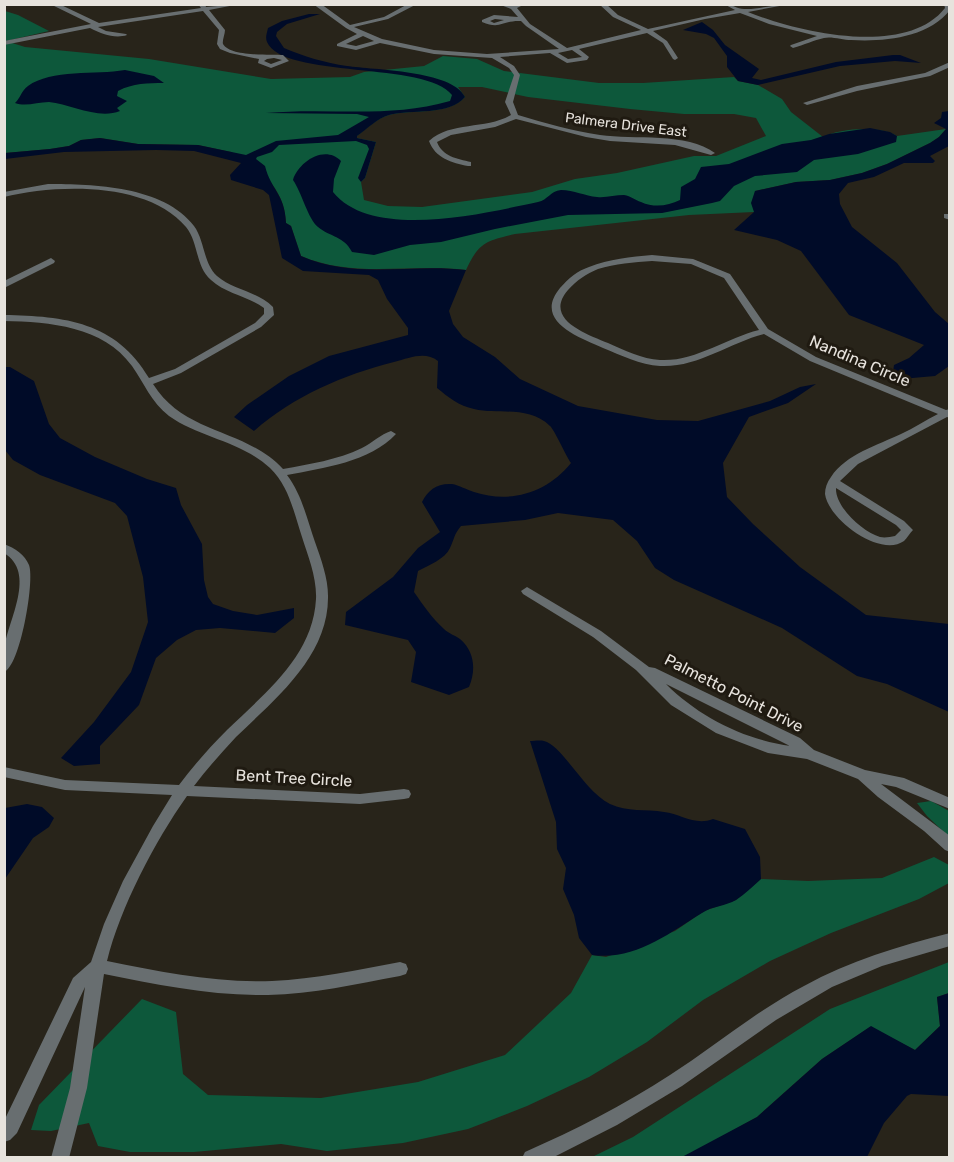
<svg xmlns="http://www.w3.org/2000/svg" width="954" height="1162" font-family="Rubik,sans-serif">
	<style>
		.green { fill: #0d583b; fill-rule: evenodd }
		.water { fill: #000b28 }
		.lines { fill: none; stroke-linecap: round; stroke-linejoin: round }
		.street { fill: #686e70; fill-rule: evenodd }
		.labels { text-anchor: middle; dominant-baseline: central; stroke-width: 6; stroke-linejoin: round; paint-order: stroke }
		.far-street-label { font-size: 14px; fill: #e7e3dd; stroke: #1f1a11 }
		.street-label { font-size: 16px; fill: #e7e3dd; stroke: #1f1a11 }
	</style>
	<rect width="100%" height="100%" fill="#28241a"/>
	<g class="green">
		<path d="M5,11L18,15L49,31L6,41L25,47L149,59L271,79L350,77L364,72L424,66L443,56L477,59L504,71L599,83H643L734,77L738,81L758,85L782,99L791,112L823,137C840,128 881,125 897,136L946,129L939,137L930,143L887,164L862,173L830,180L796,182L755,191L754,212L689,215L515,234C486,241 479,242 466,270C410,263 355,279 301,256L291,226L286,223C285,204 279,192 267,178V174L231,152L198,145L138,144L100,138L81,140L69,146L50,149L5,153ZM458,87H482L528,97L630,109L684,114H734L756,118L766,136L716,156H694L617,173L575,179L532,192L422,207L388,206L364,200L361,182L365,178L376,142L357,138V136C366,129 378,118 389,115C412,109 448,116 465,97Z"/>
		<polygon points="931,801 949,811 949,837 927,816 917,803"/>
		<polygon points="934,857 949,865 949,883 919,899 831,933 770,961 703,1000 647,1042 589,1077 527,1106 468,1129 403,1143 327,1151 281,1144 194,1152 130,1152 98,1146 89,1123 51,1131 31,1130 39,1105 142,999 176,1012 183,1074 208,1095 321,1098 418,1082 505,1055 571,993 592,955 606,957 675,931 704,911 736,900 761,879 808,881 882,878"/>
		<polygon points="949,962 949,993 937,997 940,1026 915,1050 870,1027 822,1059 757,1117 698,1150 682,1157 590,1158 633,1137 830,1009"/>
	</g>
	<g class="water">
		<path d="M309,14H320L287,24L277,32L276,36L284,48C303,56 325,63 347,66C373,70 452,70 465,97C449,116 412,109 389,115C378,118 367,129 357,136V138L376,142L365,178L361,182L358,178L369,149L367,145L356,141L279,145L272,152L257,157L256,159L265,166C271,190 285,194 286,223L291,226L301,256C355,280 410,263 466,270L449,311L453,324L463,337L495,357L520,379L578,406L657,420L698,421L770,401L800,387L816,384L788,403L749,417L723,463L727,497L753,524L800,567L866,615L949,624V712L887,684L857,676L782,628L674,580L655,568L637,541L613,520L558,513L525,520L461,526C454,534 454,540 450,548C445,559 429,565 418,571L414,592C423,605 432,618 444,629C449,634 455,635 460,639C475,652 476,670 469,687L449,695L411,682L416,652L408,640L345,625L346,612L393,577L418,548L440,532L422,502C428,490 437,483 452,484C459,485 467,490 474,492C510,504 547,493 571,463C566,456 554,429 550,426C528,405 500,415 474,409C459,406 448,397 437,388L438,361C425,351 410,358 394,362C343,375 294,396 254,431L234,417L247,405L289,376L329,356L408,335V328L387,299L378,280L369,275L303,271L282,258L269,195L263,190L231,180L230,175L241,163L194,151L156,150L64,152L5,159V153L50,149L69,146L81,140L100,138L138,144L198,145L246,155L276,141L338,135L369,117L357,114L266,113C329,107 387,119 450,101L452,95C427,61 283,79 267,42C265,37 267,33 268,28L282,21Z"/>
		<polygon points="702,22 713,30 725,45 759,69 752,78 761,80 836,62 893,55 900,55 921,63 895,61 840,66 758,85 738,81 727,67 727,56 714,38 706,34 683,30"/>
		<path d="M125,70L154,76L164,83C148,83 133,83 118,91L117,96L127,101L117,108L120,111C98,120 71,104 49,102C37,102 26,107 15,103C20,99 21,91 28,86C51,69 96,75 125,70Z"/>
		<polygon points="949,111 949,146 930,156 935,161 933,163 904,163 874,177 848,183 839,194 840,204 852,227 897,263 935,312 949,324 949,366 935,376 901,379 893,372 894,365 909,358 924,345 849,315 801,251 777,240 734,230 754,212 751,203 755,191 796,182 830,180 862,173 887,164 930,143 939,137 946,129 934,123 941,118 942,112"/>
		<path d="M870,128L890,132L897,136L896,142L858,154L814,160L797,172L755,176L734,186L720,201L712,203L662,213L568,215L495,229L441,242L410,245L374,255L352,252C344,236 330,237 318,227C308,219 302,193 293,180C298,163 324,144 341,161L334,179L333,192C372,241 485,213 538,202C548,200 550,191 561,190C574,190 585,196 597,197C606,198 615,195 624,195C631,196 635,200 641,202C654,208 668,206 680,200L681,187L695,179L701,167L729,164L782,144L811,140L829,134Z"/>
		<polygon points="5,367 10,367 34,381 49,424 60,438 95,457 147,479 176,488 181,505 202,544 204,580 208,597 213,604 233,611 257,615 294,608 294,618 275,633 220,628 196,630 177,640 156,658 139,705 100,746 100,764 74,766 61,758 94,722 131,672 148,622 143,577 127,516 115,503 40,475 13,460 5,450"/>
		<path d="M530,741C534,741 540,740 544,741C562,745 585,792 610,804C627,812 646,809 664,812C681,814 695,826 713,819L745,829L760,857L761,879C753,886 745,894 736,900C726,906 712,906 702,913C668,934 634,961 592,955L579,938L574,915L563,889L566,868L557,849L556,822Z"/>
		<polygon points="27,804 42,807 54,818 49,827 33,838 5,879 5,808"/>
		<polygon points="949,993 949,1096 911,1094 907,1096 884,1123 867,1157 682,1157 757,1117 822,1059 871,1026 915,1050 940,1026 937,997"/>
	</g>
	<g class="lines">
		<g class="street">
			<path d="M50,4H59L99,23L201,8L198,4H205L206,7L240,4L209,10L225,30C225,34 222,41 223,44C230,57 271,54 283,55L289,61L271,68L258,63L259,59L230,53L220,49L217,44L219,30L203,11L98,27L106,31L126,34L127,35C115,39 102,34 90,28L4,45V41L91,24ZM274,58L282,60L271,64L264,61L267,59Z"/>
			<path d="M313,4H321L350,25L384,17L408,4H417L388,19L354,27L382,39L434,50L487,54L559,49L526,26L521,21C503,20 501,30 482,22V20L494,15L518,17L511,9L498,4H525L517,8L530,24L567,48L641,30L613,17L599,4H606L618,15L648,29L735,10L724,4C732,4 737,9 744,9C757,10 775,4 790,4L748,12C797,32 906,58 945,8L944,4H950V10C928,38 883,42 851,40C843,40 831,36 824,38C814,40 804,45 793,48L790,46L791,45L817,36L769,24L740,13L705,19L653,31L667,41L678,58L675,60L673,59L663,43L647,33L579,49L589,57L587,60L567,63L550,53L500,57L514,66L520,75L513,102L518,115C545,123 572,131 600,135C634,140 687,132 715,153L711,155L675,145L610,141L586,137L516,119L495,127L451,135L437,142C442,156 457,159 471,162V166H468C452,163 435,158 429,141C451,121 486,130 511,115L505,102L514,75L509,68L492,58L434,54L380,43L356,50L337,46V44L357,34L346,28ZM495,19L504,20L494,23L490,21ZM363,36L374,41L356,46L346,44ZM572,50L582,57L568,59L558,53Z"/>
			<polygon points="950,62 950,67 930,76 857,91 807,105 803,103 857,86 925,73"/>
			<path d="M48,184C93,184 164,186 194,226C205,241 203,263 217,276C233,290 257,291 273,307L274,315L261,327L181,373L153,384C185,435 245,428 283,469C310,464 337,460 362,448C372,443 381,434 391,431L396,434C370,462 323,468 287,475C302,495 307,519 315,542C321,559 328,578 328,596C329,656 275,699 236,737C221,753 207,769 194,786L360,794L404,789L409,790L411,794L409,798L404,799L360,804L187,796C155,841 120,908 107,961C161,972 216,983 272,981C315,979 358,970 400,962L406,964L408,969L406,974L400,976C356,984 313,994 268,995C213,996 158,985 104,974L87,1088L69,1158H51L70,1088L85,987L17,1133L10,1140L4,1142V1121L73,978L91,962L104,924L123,881L153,826L172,795L65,790L4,777V767L65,780L179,785C194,765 210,747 227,730C265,693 313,656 316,599C317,578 308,556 302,537C294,513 289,486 270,468C241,441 200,438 169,416C151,402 144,383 132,366C103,326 50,322 4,321V315C65,316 116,322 149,378L175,369L255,323L264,314V308C248,296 226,294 211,280C195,266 199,243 186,227C148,181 56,184 4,197V192Z"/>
			<polygon points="944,214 950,214 950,220 944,218"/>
			<path d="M652,255L693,259L730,274L768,329L816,357L946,410L950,409V418L947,417L858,464L840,481L904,521L913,530C910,533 907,538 904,541C880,558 828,519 825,494C825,488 827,482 831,477C846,454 878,445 901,434C914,428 926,420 938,414L810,361L764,334C729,343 697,368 660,366C640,365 621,355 603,348C578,337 533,321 560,288C569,278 577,271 589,267C609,259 631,257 652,255ZM652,261L691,264L724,278L759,330C726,338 695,362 660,360C642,359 624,350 608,343C586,334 543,319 568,290C577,280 586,274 598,269C615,264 634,262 652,261ZM836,488L896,525L901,530L895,536C890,537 885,538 880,537C863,532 835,507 836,488Z"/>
			<polygon points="51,258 55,261 54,263 4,288 4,281"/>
			<path d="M4,544C15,548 25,555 29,565C35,581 20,667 4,672C4,665 3,656 4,649C8,620 37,573 4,553Z"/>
			<path d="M527,587L601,631L649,667L655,668L800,738L814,750L865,770L904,778L950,798V809L896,787L881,784L950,836V852L945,850L924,831L878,797L858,779L807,759L768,753L716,733L671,705L636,670L593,637L523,594L521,591ZM666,684L790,746H791C745,740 699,717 666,684Z"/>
			<path d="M950,933V946L882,966L832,987L776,1020L682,1086L617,1125L552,1158H522L525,1152C575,1130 624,1105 670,1075C715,1046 756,1011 804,986C849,961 899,946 950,933Z"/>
		</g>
	</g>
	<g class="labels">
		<g class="far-street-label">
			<text transform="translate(626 125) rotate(7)">Palmera Drive East</text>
		</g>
		<g class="street-label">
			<text transform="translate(860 361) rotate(23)">Nandina Circle</text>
			<text transform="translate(734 693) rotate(27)">Palmetto Point Drive</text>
			<text transform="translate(294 778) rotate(3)">Bent Tree Circle</text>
		</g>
	</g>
	<rect width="954" height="1162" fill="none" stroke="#e7e3dd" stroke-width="12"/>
</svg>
